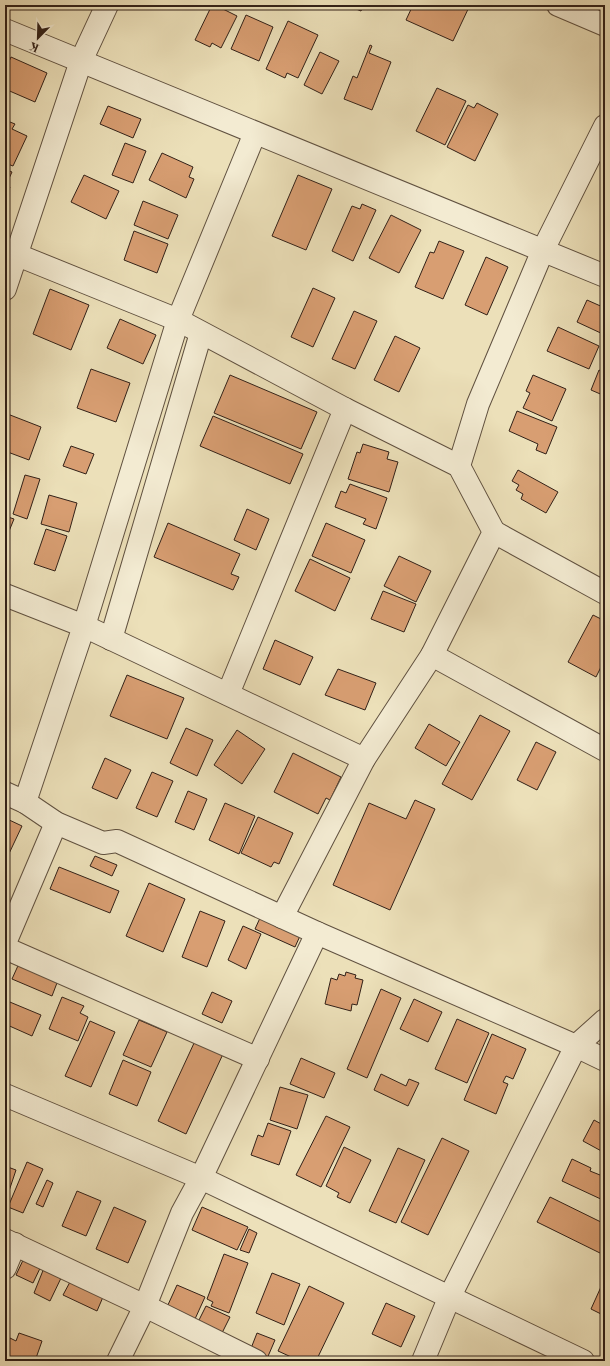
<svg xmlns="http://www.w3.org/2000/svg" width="610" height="1366" font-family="'Libre Bodoni',serif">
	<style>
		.building { fill: #d89e72; stroke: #322118 }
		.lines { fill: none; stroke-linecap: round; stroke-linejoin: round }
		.street-casing { stroke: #605140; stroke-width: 24 }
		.street { stroke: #f3ebd2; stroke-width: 22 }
	</style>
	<rect width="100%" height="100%" fill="#ece0b9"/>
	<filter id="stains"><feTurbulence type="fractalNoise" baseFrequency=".005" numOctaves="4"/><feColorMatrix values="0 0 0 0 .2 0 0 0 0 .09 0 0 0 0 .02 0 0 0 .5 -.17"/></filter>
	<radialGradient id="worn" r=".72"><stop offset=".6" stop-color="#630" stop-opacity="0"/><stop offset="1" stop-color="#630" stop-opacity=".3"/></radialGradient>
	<g class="building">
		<polygon points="212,5 223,5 221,8 237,16 221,48 212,43 210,47 195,40"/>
		<polygon points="346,5 364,5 361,11"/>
		<polygon points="413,5 470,5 453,41 406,20"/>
		<polygon points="246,15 273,27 259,61 231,49"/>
		<polygon points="288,21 318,35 298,78 287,73 285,78 266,69"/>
		<polygon points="370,45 372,46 369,53 391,62 372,110 344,99 353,76 357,78"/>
		<polygon points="320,52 339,61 322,94 304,85"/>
		<polygon points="11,57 47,73 35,102 5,89 5,70"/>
		<polygon points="437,88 466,101 445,145 416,131"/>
		<polygon points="477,103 498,114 475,161 447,147 468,105 474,108"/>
		<polygon points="5,105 9,107 6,114 5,114"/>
		<polygon points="108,106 141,119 133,138 100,124"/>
		<polygon points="5,120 15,124 12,129 27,136 13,166 5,163"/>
		<polygon points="125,143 146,151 133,183 112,175"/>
		<polygon points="162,153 193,167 189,177 194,179 186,198 149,180"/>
		<polygon points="5,169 12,172 6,185 10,187 5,198"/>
		<polygon points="84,175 119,191 106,219 71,202"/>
		<polygon points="298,175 332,189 306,250 272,236"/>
		<polygon points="143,201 178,215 168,239 134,225"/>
		<polygon points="362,204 376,210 353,261 332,251 352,206 360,209"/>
		<polygon points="391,215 421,230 399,273 369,258"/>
		<polygon points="134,231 168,244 157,273 124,260"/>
		<polygon points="439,241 464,251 443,299 415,287 430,252 434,253"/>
		<polygon points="486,257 508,267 487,315 465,305"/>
		<polygon points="313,288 335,298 313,347 291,337"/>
		<polygon points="50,289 89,305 71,350 33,334"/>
		<polygon points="587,300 605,308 605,335 577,322"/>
		<polygon points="354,311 377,321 355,369 332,359"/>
		<polygon points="120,319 156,335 143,364 107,348"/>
		<polygon points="558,327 599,346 589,369 547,351"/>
		<polygon points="395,336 420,348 399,392 374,380"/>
		<polygon points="605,367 605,396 591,390 599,370 603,372"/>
		<polygon points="91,369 130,383 116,422 77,408"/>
		<polygon points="230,375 317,412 301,449 214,413"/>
		<polygon points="533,375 566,389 552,421 523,408 530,393 526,391"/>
		<polygon points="517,411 557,427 546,454 536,450 538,444 509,431"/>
		<polygon points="5,413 41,427 29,460 5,451"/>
		<polygon points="213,416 303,454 290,484 200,446"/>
		<polygon points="363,444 389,452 387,459 398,462 389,492 348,479 357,452 360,453"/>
		<polygon points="71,446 94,454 86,474 63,466"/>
		<polygon points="518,470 558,492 546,513 521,499 523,494 516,490 519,485 512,481"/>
		<polygon points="25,475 40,479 27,519 13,514"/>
		<polygon points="350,484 387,498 376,529 363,524 366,519 335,507 341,491 346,493"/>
		<polygon points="49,495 77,503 69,532 41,524"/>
		<polygon points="247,509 269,519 256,550 234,540"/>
		<polygon points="5,516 14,519 5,541"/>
		<polygon points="168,523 240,554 231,574 239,577 233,590 154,557"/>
		<polygon points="326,523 365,540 351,573 312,556"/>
		<polygon points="46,529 67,536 55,571 34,564"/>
		<polygon points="399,556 431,571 416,602 384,586"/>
		<polygon points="310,559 350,578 335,611 295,591"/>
		<polygon points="383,591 416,604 404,632 371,619"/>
		<polygon points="593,615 605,621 605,659 596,677 568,662"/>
		<polygon points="275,640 313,657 300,685 263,669"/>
		<polygon points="338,669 376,683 365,710 325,695"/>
		<polygon points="127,675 184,698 167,739 110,716"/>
		<polygon points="480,715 510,731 472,800 442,784"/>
		<polygon points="429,724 460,742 446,766 415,748"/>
		<polygon points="186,728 213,740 197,776 170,763"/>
		<polygon points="237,730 265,749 242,784 214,765"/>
		<polygon points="536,742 556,752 537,790 517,780"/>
		<polygon points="293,753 341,777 330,800 326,798 318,814 274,792"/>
		<polygon points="105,758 131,770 117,799 92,788"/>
		<polygon points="152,772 173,781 157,817 136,808"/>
		<polygon points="188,791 207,799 194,830 175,822"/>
		<polygon points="415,800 435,809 390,910 333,885 369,803 406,819"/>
		<polygon points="225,803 255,816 239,854 209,840"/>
		<polygon points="258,817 293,833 279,864 274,862 271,867 241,853"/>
		<polygon points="5,818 22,826 6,860 5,859"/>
		<polygon points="95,856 117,865 112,876 90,866"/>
		<polygon points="59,867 119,891 110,913 50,889"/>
		<polygon points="149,883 185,899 163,952 126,936"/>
		<polygon points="200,911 225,921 207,967 182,957"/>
		<polygon points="260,918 300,936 295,947 255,929"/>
		<polygon points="243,926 261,934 246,969 228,960"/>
		<polygon points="21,959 60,975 52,996 12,979"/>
		<polygon points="346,972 356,975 355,978 363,980 357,1005 352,1004 351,1011 325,1004 331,978 337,980 339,974 345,976"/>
		<polygon points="381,989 401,998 367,1078 347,1069"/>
		<polygon points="212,992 232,1001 222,1023 202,1014"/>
		<polygon points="62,997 84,1006 80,1013 88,1017 78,1041 49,1029"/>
		<polygon points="414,999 442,1012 428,1042 400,1029"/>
		<polygon points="5,1000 41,1015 32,1036 5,1024"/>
		<polygon points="457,1019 489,1033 467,1083 435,1069"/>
		<polygon points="139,1020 167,1032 151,1067 123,1055"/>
		<polygon points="90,1021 115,1032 91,1087 65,1076"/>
		<polygon points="492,1034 526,1049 513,1079 506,1076 503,1082 508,1084 496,1114 464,1100"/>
		<polygon points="195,1041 223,1054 186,1134 158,1121"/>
		<polygon points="301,1058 335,1073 324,1098 290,1084"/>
		<polygon points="123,1060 151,1072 137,1106 109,1094"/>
		<polygon points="381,1074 406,1086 409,1079 419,1083 408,1106 374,1090"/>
		<polygon points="280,1087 308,1095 297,1129 270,1120"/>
		<polygon points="326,1116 350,1127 321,1187 296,1175"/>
		<polygon points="594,1120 605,1126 605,1153 583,1141"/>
		<polygon points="268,1123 291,1131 279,1165 251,1155 258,1135 263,1137"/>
		<polygon points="442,1138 469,1151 428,1235 401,1222"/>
		<polygon points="344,1147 371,1160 350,1203 337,1197 339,1193 326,1186"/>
		<polygon points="398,1148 425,1160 396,1223 369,1211"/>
		<polygon points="572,1159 591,1168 590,1171 605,1177 605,1201 562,1181"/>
		<polygon points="27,1162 43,1169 23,1213 8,1207"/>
		<polygon points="5,1166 16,1170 9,1191 5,1190"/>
		<polygon points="47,1180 53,1183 43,1207 36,1204"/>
		<polygon points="77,1191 101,1201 86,1236 62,1226"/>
		<polygon points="550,1197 605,1224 605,1248 602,1254 537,1222"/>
		<polygon points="114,1207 146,1221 128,1263 96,1249"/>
		<polygon points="202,1207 248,1227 237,1250 192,1230"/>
		<polygon points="249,1229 257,1233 249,1253 240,1250"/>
		<polygon points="26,1254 43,1262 33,1283 16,1275"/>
		<polygon points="224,1254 248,1263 229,1313 211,1306 213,1302 207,1299"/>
		<polygon points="44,1268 62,1276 50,1301 34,1293"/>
		<polygon points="272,1273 300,1284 284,1325 256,1313"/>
		<polygon points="605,1278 605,1306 601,1314 591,1309"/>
		<polygon points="70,1282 103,1297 97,1311 63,1295"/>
		<polygon points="177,1285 205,1297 195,1319 167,1307"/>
		<polygon points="309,1286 344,1303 316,1361 300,1361 278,1351"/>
		<polygon points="386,1303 415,1316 401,1347 372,1334"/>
		<polygon points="206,1306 230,1317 221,1335 197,1324"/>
		<polygon points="19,1333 42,1341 35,1361 13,1361 5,1358 10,1338 16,1341"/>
		<polygon points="257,1333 275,1340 266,1361 248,1356"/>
	</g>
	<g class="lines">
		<defs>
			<g id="street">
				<polyline points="558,5 605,25"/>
				<polyline points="5,30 605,276"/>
				<polyline points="5,250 178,320 345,409 459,466 494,532 432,655 364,759 282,917"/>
				<polyline points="5,289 81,61 107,5"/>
				<polyline points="459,466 478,404 543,250 605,126"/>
				<polyline points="494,532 605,593"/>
				<polyline points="5,595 84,626 364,759"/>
				<polyline points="111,639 201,333"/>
				<polyline points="432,655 605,750"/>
				<polyline points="228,694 345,409"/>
				<polyline points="5,793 25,802 56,823 103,843 117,841 317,933 576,1046 605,1060"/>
				<polyline points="25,802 84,626 178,320 255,133"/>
				<polyline points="5,943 56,823"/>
				<polyline points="5,948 258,1059"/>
				<polyline points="5,1095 201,1178 583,1361"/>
				<polyline points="5,1240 145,1306 256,1361"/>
				<polyline points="5,1268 15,1244"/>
				<polyline points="118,1361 145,1306 182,1213 201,1178 317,933"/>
				<polyline points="423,1361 450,1296 576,1046 605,1020"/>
			</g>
		</defs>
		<use href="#street" class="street-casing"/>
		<use href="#street" class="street"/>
	</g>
	<rect width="610" height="1366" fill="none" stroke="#ece0b9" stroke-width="20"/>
	<rect x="6" y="6" width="598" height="1354" fill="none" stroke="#322118" stroke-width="2"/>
	<rect x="10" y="10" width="590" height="1346" fill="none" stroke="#322118"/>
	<g transform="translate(38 38) rotate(203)" stroke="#f3ebd2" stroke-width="3" paint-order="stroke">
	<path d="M0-3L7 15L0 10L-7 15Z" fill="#322118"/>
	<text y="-6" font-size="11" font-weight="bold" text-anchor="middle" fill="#322118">K</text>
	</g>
	<rect width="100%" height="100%" filter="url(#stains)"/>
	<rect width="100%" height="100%" fill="url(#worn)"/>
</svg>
